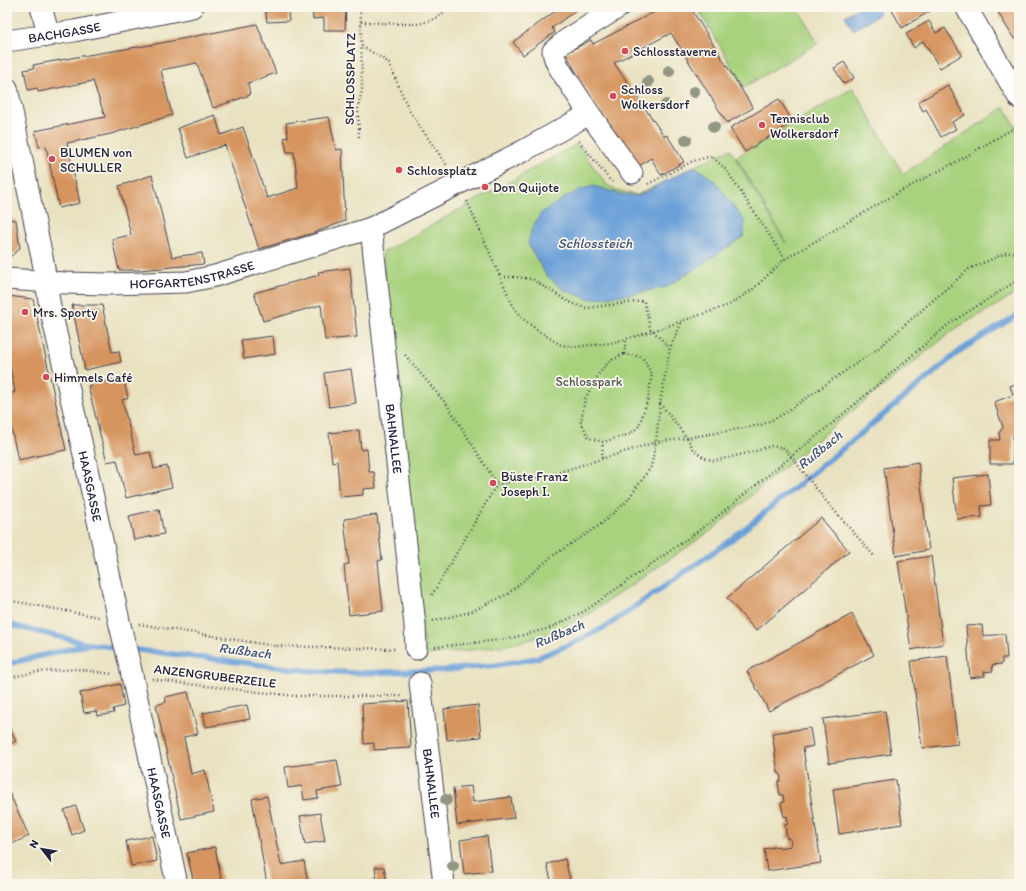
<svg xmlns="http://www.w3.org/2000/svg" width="1026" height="891" font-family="Itim,sans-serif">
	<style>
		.green { fill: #a8d27e; stroke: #657a5c }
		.water { fill: #6ca0d8; stroke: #47618a }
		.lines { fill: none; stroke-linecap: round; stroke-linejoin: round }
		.stream { stroke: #6ca0d8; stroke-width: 5.5 }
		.building { fill: #d6945f }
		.minor-casing { stroke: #403f4f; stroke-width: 23 }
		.path { stroke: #403f4f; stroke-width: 2.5; stroke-dasharray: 1 3; stroke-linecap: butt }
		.minor { stroke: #fff; stroke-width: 21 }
		.tree { fill: #929682 }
		.poi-dot { fill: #d1495b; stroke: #fbf7ec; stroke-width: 1.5 }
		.labels { text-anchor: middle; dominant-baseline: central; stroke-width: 3.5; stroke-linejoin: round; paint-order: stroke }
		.street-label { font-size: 13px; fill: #22223b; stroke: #fbf7ec }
		.poi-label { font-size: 13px; fill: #22223b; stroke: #fbf7ec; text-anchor: start }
		.park-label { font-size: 13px; fill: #4a574f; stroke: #fbf7ec }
		.water-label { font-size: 14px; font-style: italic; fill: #40547a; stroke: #fbf7ec }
	</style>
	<rect width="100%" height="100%" fill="#fbf7ec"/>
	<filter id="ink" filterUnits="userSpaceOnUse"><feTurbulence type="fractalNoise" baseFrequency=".025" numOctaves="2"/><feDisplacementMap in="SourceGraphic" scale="8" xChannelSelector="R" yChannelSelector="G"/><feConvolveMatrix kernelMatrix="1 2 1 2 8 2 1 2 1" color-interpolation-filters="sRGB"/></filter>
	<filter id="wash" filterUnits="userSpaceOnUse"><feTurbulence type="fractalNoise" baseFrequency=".012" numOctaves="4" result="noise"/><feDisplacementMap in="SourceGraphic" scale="16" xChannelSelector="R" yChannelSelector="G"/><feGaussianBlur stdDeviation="0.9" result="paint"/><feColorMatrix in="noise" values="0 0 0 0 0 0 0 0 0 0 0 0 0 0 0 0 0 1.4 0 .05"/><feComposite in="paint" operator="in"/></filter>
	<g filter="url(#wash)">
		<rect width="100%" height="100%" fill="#e9e2c1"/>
		<g class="green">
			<polygon points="697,7 797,7 818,43 744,87"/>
			<polygon points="853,88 903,174 1005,107 1019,134 1019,292 955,329 836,424 769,480 712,530 587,615 548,635 507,645 466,651 425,655 382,253 577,144 607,185 617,190 637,195 730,149 786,244 786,243 736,157"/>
		</g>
		<g class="water">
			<polygon points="860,7 876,7 880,14 853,30 845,16"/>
			<polygon points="694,166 715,181 745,222 743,237 667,287 631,294 589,299 564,290 546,275 528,244 532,228 541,213 566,197 582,189 594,186 620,194 638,196"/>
		</g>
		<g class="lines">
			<g class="stream">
				<polyline points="7,624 88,644 122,648"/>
				<polyline points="130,649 312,671 360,673 446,670 497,665 537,658 573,643 607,626 731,540 852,441 961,350 1019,314"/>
				<polyline points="7,664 86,645"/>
			</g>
		</g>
		<g id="blocks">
			<g class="building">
				<polygon points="265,7 346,7 345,30 324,30 324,18 313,19 312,9 288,11 289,21 267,22"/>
				<polygon points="561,7 580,7 552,28 555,32 523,55 513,42"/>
				<polygon points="661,7 690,7 753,108 727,123 671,33 614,63 664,136 667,135 684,162 661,175 651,158 636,168 579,78 566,53 591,40 593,44 662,8"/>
				<polygon points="890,7 937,7 902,28"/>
				<polygon points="995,7 1019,7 1019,36 1014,39"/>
				<polygon points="929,21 936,33 945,28 962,55 940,68 923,41 914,48 906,34"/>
				<polygon points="257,24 276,73 248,83 250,95 213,108 197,63 161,70 172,115 111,134 67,143 80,203 59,208 46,146 39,147 35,131 105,117 93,81 38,92 37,88 28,90 24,70 34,68 33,65 88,55 156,44"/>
				<polygon points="844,62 854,78 844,84 834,68"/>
				<polygon points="948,85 965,115 952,122 956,129 941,137 926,109 923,111 918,102"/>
				<polygon points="779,99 793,122 745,152 730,128"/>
				<polygon points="215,115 221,135 243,127 267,198 298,188 294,152 287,152 284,138 288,137 286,123 329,117 336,150 342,149 345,221 313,233 259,249 225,145 188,158 178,128"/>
				<polygon points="152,175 172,257 202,253 204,264 140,270 119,270 112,239 131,235 119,186"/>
				<polygon points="7,219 16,220 20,248 9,258 7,258"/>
				<polygon points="350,268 357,337 325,340 321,305 263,321 254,293 319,275 318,272"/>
				<polygon points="7,296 33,299 66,450 18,460 7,408 7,395 15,392 7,353"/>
				<polygon points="72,305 102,305 112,352 119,351 121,362 85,370"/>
				<polygon points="273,336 275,354 244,359 241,340"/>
				<polygon points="351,369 356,403 329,407 324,373"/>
				<polygon points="123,377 128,398 122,400 136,455 150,452 154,469 167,466 172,487 126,498 117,460 107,462 88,386"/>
				<polygon points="1019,383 1019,433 1013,435 1013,464 990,464 990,440 1000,440 999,433 1003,427 994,402 1013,395 1010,386"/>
				<polygon points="359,430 361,450 367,449 369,472 374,472 376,488 363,489 363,495 340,497 337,461 332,462 329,433"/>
				<polygon points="918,462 929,550 896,556 884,468"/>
				<polygon points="988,474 991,505 981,506 982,517 957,519 952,478"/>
				<polygon points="159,509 164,534 134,540 129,516"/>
				<polygon points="377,515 382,560 378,561 383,611 349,615 344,565 349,564 344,519"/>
				<polygon points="821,518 849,551 756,631 727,598"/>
				<polygon points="931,556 943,644 911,650 898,561"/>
				<polygon points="852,614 874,655 769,711 747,671"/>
				<polygon points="982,625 983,636 1005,634 1007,658 1002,658 1002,664 992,665 993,671 984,672 985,676 970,678 966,626"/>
				<polygon points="947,656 958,744 922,748 911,661"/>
				<polygon points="120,684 124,706 113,709 114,713 97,716 96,711 84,713 80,693"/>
				<polygon points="188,692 198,734 184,737 191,774 205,770 214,812 181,819 156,705 166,702 165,697"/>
				<polygon points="408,701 411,748 374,750 374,743 364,744 362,704"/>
				<polygon points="247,705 250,719 206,727 203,713"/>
				<polygon points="478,705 481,737 447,740 444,709"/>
				<polygon points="885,711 891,754 829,763 823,719"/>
				<polygon points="7,722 16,741 7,745"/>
				<polygon points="810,728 813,746 803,748 821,863 767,871 764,849 779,846 779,848 791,846 790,838 787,839 785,825 788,824 787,816 784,817 781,803 784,802 783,795 780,795 778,782 781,780 780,773 778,773 772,733"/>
				<polygon points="337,760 342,787 317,791 318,798 304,800 302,786 288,788 285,767"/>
				<polygon points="896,780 902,824 839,834 833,789"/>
				<polygon points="471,786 473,802 511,797 514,818 457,825 453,788"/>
				<polygon points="7,788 29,836 7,846"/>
				<polygon points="267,796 281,865 304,861 308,884 267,884 252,799"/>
				<polygon points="76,806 84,830 72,835 64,810"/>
				<polygon points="320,813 325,841 305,844 300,816"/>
				<polygon points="152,836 157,861 131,866 126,841"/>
				<polygon points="487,836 491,871 464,874 460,840"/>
				<polygon points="215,847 222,884 194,884 187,853"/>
				<polygon points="565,859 571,884 552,884 547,864"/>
				<polygon points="375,867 384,867 387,884 354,884 354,883 377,881"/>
			</g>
		</g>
	</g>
	<g filter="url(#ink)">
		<use href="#blocks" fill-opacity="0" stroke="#403f4f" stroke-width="1"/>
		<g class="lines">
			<defs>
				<g id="minor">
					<polyline points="41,7 49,36"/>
					<path d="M619,7L565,41L553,51C554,61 564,76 570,84C589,115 611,144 632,173"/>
					<polyline points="966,7 1019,98"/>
					<path id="s1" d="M7,41L74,31L192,7"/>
					<path id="s2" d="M7,88L43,262L50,307L85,459L119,621L130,666L177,884"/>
					<path id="s3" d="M371,228L415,625L416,649"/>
					<path id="s4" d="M7,279L65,283L108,284L186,282L215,276L371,228L523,151L589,114"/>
					<path id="s5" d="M420,683L444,884"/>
				</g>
			</defs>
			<use href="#minor" class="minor-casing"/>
			<g class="path">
				<polyline points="361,22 404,24 419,24 437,18 450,7"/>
				<polyline points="362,46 388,62 410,112 448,167"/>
				<polyline points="359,137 358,107 362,91 361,22 360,7"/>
				<polyline points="579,141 609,179 612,182"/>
				<polyline points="648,184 693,161 712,156 727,171 785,259"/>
				<polyline points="467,201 513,306 522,318 540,332 561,345 574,347 611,343 626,339 653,331 729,305 752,290 785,259 901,191 965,157 1019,125"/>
				<polyline points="501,277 516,277 532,279 569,302 585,308 644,301 651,332"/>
				<polyline points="653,331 670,348"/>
				<polygon points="624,354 642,357 652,374 648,399 639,426 630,434 603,442 589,438 581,422 585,399 599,373 610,361"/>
				<polyline points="624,354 626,339"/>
				<polyline points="405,355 448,406 497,484"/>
				<polyline points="660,403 687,438 694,450 703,457 714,461 756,451 771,446 784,448 791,456 826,501 875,557"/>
				<polyline points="602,458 603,442"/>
				<polyline points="432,595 497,484 550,475 656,442 687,438 761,425 782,415 819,389 876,350 969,269 1006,253 1019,252"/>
				<polyline points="7,600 99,617"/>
				<polyline points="433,621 470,612 508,594 551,557 600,525 626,502 651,467 656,442 660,403 670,348 682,321"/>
				<polyline points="139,624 275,646 396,649"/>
				<polyline points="435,647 508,639 550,628 585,611 708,524 835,421 949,324 1013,283 1019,282"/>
				<polyline points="7,678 37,672 76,669 112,674"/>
				<polyline points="153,679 172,682 295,696 403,696"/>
			</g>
			<use href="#minor" class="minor"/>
		</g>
		<g class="tree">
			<circle cx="669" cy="71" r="6"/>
			<circle cx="648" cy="82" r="6"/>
			<circle cx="694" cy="92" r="6"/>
			<circle cx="666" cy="105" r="6"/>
			<circle cx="714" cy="127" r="6"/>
			<circle cx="686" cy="140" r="6"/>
			<circle cx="446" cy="800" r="6"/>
			<circle cx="453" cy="866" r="6"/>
		</g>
	</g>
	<g class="poi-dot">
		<circle cx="625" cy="51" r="4"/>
		<circle cx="613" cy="96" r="4"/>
		<circle cx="762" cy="125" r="4"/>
		<circle cx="52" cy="159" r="4"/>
		<circle cx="399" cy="170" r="4"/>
		<circle cx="485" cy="187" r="4"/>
		<circle cx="25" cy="312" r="4"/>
		<circle cx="46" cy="377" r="4"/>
		<circle cx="493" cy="483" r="4"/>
	</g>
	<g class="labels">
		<g class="street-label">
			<text stroke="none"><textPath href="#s1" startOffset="58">BACHGASSE</textPath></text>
			<text transform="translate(350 79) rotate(-89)">SCHLOSSPLATZ</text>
			<text stroke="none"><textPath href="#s4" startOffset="186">HOFGARTENSTRASSE</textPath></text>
			<text stroke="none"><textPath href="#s3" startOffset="212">BAHNALLEE</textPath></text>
			<text stroke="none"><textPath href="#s2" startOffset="407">HAASGASSE</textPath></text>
			<text transform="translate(215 676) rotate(7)">ANZENGRUBERZEILE</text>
			<text stroke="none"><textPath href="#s5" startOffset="101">BAHNALLEE</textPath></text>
			<text stroke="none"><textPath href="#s2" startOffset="731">HAASGASSE</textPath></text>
		</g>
		<g class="poi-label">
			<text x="633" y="51">Schlosstaverne</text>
			<text x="621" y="89">Schloss<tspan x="621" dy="15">Wolkersdorf</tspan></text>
			<text x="770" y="118">Tennisclub<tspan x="770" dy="15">Wolkersdorf</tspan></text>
			<text x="60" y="152">BLUMEN von<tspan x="60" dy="15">SCHULLER</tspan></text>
			<text x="407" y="170">Schlossplatz</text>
			<text x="493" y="187">Don Quijote</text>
			<text x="33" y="312">Mrs. Sporty</text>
			<text x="54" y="377">Himmels Café</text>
			<text x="501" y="476">Büste Franz<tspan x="501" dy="15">Joseph I.</tspan></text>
		</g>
		<g class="park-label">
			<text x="589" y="381">Schlosspark</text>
		</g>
		<g class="water-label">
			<text x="595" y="243">Schlossteich</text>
			<text transform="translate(820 450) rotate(-39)">Rußbach</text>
			<text transform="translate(559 634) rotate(-23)">Rußbach</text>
			<text transform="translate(245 651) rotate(7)">Rußbach</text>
		</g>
	</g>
	<rect width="1026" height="891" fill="none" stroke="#fbf7ec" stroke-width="24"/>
	<g transform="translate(42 849) rotate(301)" stroke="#fbf7ec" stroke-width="3" paint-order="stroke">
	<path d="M0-3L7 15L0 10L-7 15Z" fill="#22223b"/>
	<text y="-6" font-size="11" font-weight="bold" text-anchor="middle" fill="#22223b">N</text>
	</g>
</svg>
